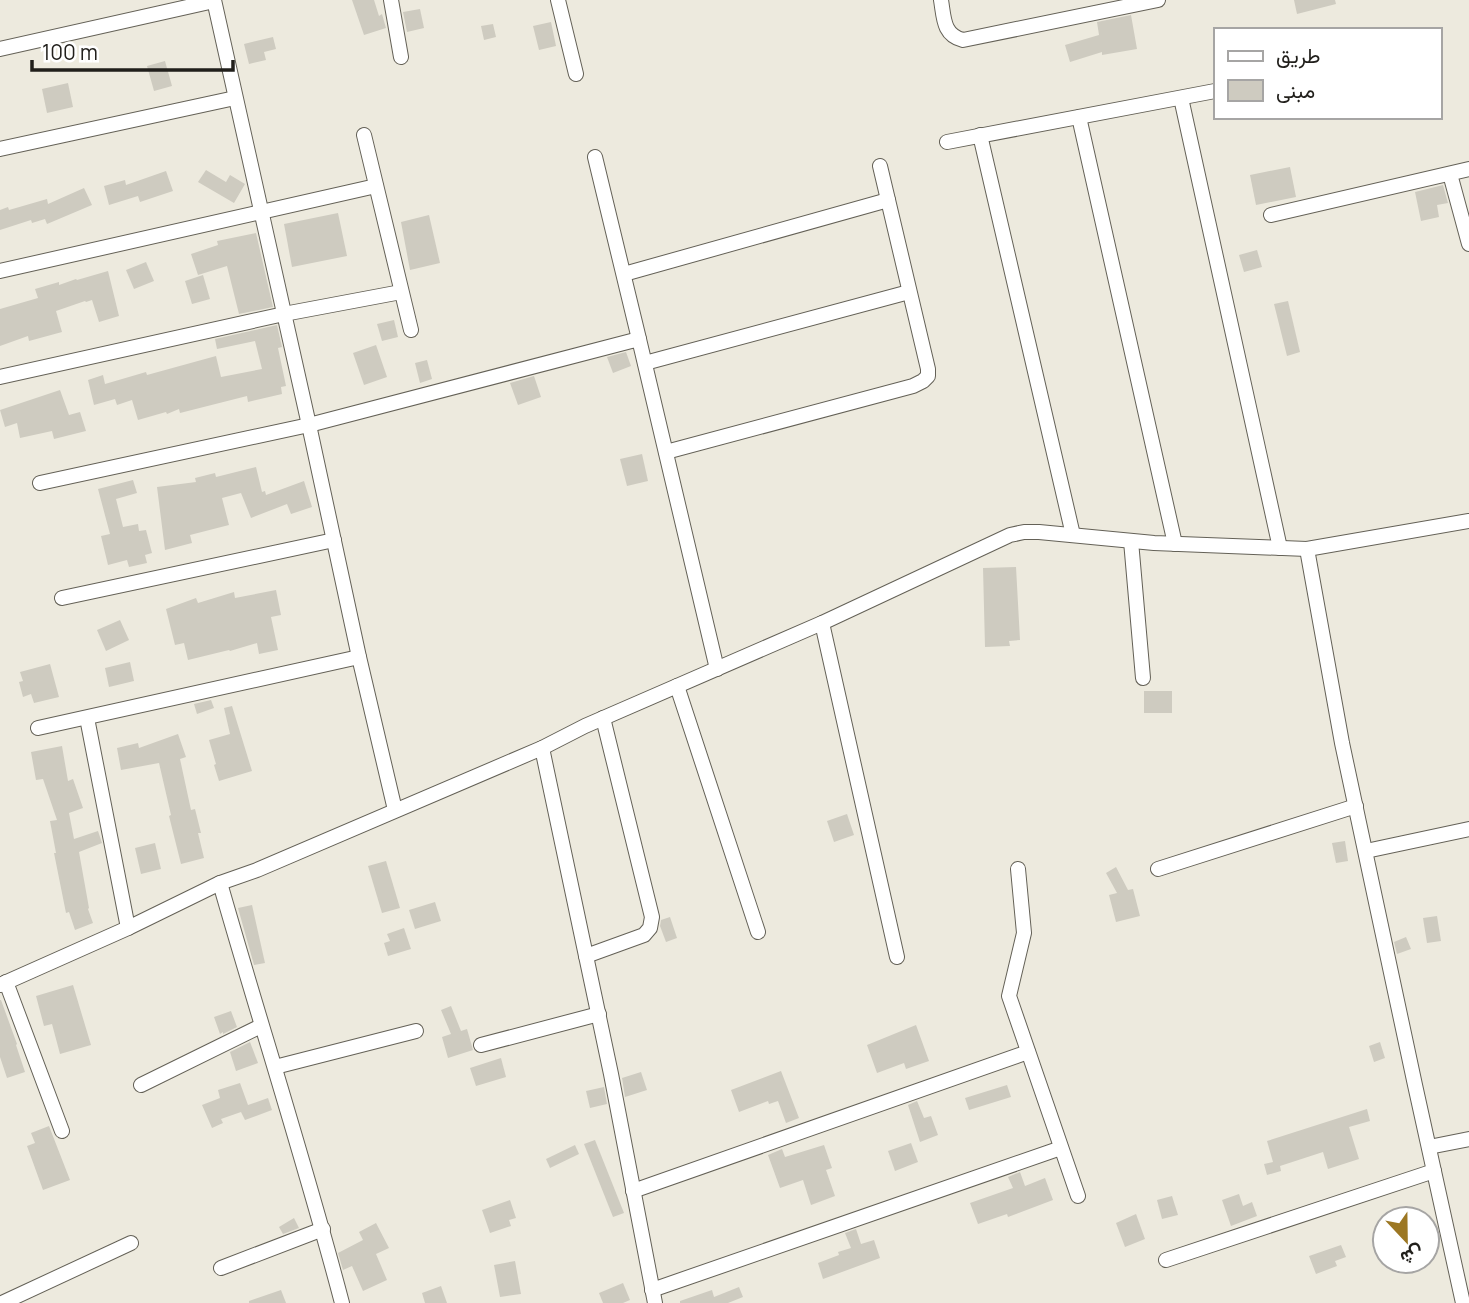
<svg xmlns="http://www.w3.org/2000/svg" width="1469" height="1303" font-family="Manrope,Vazirmatn,sans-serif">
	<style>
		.building { fill: #cecbc0 }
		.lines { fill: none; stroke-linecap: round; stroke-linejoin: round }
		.minor-casing { stroke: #646157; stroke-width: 16 }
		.minor { stroke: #fff; stroke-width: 14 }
	</style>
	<rect width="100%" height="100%" fill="#edeade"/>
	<g class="building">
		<polygon points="352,0 374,0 379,16 382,14 386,28 364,35"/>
		<polygon points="1294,0 1335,0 1336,4 1297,14"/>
		<polygon points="420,9 424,28 407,32 403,12"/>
		<polygon points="1131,15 1137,49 1102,55 1102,52 1070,62 1065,45 1099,35 1097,22"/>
		<polygon points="551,22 556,46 539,50 533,26"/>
		<polygon points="493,24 496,37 484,40 481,26"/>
		<polygon points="273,37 276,49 264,52 266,60 249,64 244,44"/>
		<polygon points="165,61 172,86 154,91 147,66"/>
		<polygon points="68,83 73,107 47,113 42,89"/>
		<polygon points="1290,167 1296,197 1256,205 1250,175"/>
		<polygon points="206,170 226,182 230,175 245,184 234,203 198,182"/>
		<polygon points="166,171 173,191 140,202 138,196 109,205 104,186 125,180 126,185"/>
		<polygon points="1443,185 1448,203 1437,205 1439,217 1421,221 1415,192"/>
		<polygon points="84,188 92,205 47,224 45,219 32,223 31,220 0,230 0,210 8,207 9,210 47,199 48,204"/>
		<polygon points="338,213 347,256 292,267 284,224"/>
		<polygon points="429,215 440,263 410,270 401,222"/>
		<polygon points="256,233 273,307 239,314 227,266 198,275 191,254 218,245 217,241"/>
		<polygon points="1257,250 1262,267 1244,272 1239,255"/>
		<polygon points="146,262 154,281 134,289 126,270"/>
		<polygon points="108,271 119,316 99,322 92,300 86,302 85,301 56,311 62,332 29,341 28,336 0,346 0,309 38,298 35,289 59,282 59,285 76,279 77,280"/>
		<polygon points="203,275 210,299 192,304 185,281"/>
		<polygon points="1288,301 1300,352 1287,356 1274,304"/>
		<polygon points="394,320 398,337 382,341 377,324"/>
		<polygon points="277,325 282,347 278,348 286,386 281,387 282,394 248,402 247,396 180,413 179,409 167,414 166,412 138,420 132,400 117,405 115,399 94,405 88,380 103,375 105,384 146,372 147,375 216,356 221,377 262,369 255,341 217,349 215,339"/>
		<polygon points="376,345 387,377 364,385 353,353"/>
		<polygon points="626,352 631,366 613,373 607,357"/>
		<polygon points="427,360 432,379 420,383 415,363"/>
		<polygon points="534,376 541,397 518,405 510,383"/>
		<polygon points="60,390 69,415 80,412 86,431 54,439 52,431 20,438 17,423 5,427 0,410"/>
		<polygon points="642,454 648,481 627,486 620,459"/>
		<polygon points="256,467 262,492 265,491 266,495 304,481 312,507 291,514 287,504 251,518 241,493 222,498 229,525 190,535 192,543 165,550 157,487 196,482 195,478 215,473 216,477"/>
		<polygon points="133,480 137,493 116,499 123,527 138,524 139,531 146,530 152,553 145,555 147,563 129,567 127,560 108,565 101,536 110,534 98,489"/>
		<polygon points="1016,567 1020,640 1009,641 1010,646 985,647 983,568"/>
		<polygon points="276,590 281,615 271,617 278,650 259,654 257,643 230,651 229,650 188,660 184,643 175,645 166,609 196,598 198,603 234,592 235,598"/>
		<polygon points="120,620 129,640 106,651 97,630"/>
		<polygon points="130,662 134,681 109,687 105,668"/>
		<polygon points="50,664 59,697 34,703 31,694 23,697 19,682 23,681 20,672"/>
		<rect x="1144" y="691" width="28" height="22"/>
		<polygon points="211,700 214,708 197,714 194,704"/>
		<polygon points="232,706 252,771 219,781 214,765 216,764 209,740 230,734 224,708"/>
		<polygon points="178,734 186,757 180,759 191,810 195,809 201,833 198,833 204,858 181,864 169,816 171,815 159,763 121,770 117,748 138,743 139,748"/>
		<polygon points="62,746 68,781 73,779 83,808 69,813 74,839 98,831 102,843 79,852 89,908 88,909 93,923 75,930 69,912 66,913 54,853 56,853 50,821 57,820 43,779 36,780 31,752"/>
		<polygon points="847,814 854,835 834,842 827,821"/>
		<polygon points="1345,841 1348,861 1336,863 1332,843"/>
		<polygon points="155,843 161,869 141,874 135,848"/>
		<polygon points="386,861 400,908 382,913 368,866"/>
		<polygon points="1116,867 1128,890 1133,889 1140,916 1116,922 1109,895 1117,893 1106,873"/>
		<polygon points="435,902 441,921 415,929 409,910"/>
		<polygon points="252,905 265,963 254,965 238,908"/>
		<polygon points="1437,916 1441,941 1427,943 1423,918"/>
		<polygon points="670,917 677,938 666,942 660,926 661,920"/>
		<polygon points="404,928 411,949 388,956 384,943 390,941 387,934"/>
		<polygon points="1406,937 1411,949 1397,954 1394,942"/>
		<polygon points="73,985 91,1045 60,1054 52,1024 44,1026 36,996"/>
		<polygon points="0,1000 1,1000 17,1044 16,1045 25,1072 7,1078 0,1057"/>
		<polygon points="451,1006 461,1031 467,1029 473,1050 448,1058 442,1037 451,1034 441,1010"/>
		<polygon points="231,1011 237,1027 223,1034 223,1032 220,1034 214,1017"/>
		<polygon points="916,1025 929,1061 906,1069 904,1063 877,1073 867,1045"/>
		<polygon points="250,1042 258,1063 236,1071 230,1052"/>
		<polygon points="1380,1042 1385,1058 1374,1062 1369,1046"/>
		<polygon points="501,1058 506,1077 476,1086 470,1068"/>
		<polygon points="781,1071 799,1118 786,1123 778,1101 769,1104 768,1101 739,1112 731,1090"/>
		<polygon points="641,1072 647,1090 625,1097 622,1078"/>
		<polygon points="240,1083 248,1105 268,1098 272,1110 245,1120 241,1112 221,1119 223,1123 212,1128 202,1105 220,1098 218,1090"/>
		<polygon points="1007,1085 1011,1097 969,1110 965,1098"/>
		<polygon points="604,1087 607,1104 590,1108 586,1091"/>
		<polygon points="917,1101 924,1118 931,1116 938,1135 920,1142 908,1105"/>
		<polygon points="1367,1109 1370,1121 1349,1127 1359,1159 1328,1169 1323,1152 1280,1166 1281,1171 1267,1175 1264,1164 1273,1162 1267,1141"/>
		<polygon points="49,1126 70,1180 43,1190 27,1146 35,1143 31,1133"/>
		<polygon points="595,1140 624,1213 613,1217 584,1144"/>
		<polygon points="911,1143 918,1162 895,1171 888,1151"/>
		<polygon points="575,1145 579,1154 550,1168 546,1159"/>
		<polygon points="824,1145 832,1168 826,1170 835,1196 811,1205 803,1180 780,1188 768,1155 782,1149 785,1157"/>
		<polygon points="1020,1172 1025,1186 1045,1178 1053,1200 1008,1217 1007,1214 978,1224 970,1203 1013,1188 1008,1177"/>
		<polygon points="1239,1194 1243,1206 1252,1202 1257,1216 1231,1226 1222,1200"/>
		<polygon points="1172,1196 1178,1215 1162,1219 1157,1200"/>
		<polygon points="510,1200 516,1218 509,1220 511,1226 490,1233 482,1210"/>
		<polygon points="1136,1214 1145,1239 1125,1247 1116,1223"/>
		<polygon points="294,1218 299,1228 283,1234 279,1227"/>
		<polygon points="376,1223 389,1248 376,1254 387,1280 363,1291 352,1266 343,1270 338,1253 363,1240 359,1232"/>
		<polygon points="856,1229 861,1244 874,1240 880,1258 823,1279 818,1263 839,1255 838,1252 851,1248 845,1233"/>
		<polygon points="1341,1245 1346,1257 1335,1261 1337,1266 1316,1274 1309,1256"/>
		<polygon points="515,1261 521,1294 500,1297 494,1265"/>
		<polygon points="623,1283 630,1300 623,1303 603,1303 599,1293"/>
		<polygon points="441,1286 447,1303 425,1303 422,1293"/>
		<polygon points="739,1287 743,1297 728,1303 680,1303 680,1301 712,1290 714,1297"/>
		<polygon points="281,1290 286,1303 249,1303 249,1301"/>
	</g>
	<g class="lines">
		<defs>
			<g id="minor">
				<polyline points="214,0 309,425 359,657 395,810"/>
				<polyline points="391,0 401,57"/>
				<polyline points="558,0 576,74"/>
				<path d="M941,0C944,18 943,35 963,40L1158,0"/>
				<polyline points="0,49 214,1"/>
				<polyline points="1181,98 1280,548"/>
				<polyline points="1079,117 1175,544"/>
				<polyline points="364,135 411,330"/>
				<polyline points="980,135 1073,535"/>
				<polyline points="947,142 1215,91"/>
				<polyline points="0,149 235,98"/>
				<polyline points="595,157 639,339"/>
				<polyline points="1450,174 1469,244"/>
				<polyline points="1271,215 1469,169"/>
				<polyline points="0,271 376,186"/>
				<polyline points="624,274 888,200"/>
				<polyline points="645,363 909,292"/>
				<polyline points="0,377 284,314 401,292"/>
				<polyline points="666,452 913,386 923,381 928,376 928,369 880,166"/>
				<polyline points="40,483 309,425 639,339 717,669"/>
				<polyline points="1131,541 1143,678"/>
				<polyline points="1307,549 1342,743 1415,1085 1463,1303"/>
				<polyline points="62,598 334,540"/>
				<polyline points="822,623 897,957"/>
				<polyline points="677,686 758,932"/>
				<polyline points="87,718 128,928"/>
				<polyline points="38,728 359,657"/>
				<polyline points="542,748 611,1074 655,1303"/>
				<polyline points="1366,851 1469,829"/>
				<polyline points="1018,869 1024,933 1009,996 1078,1196"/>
				<polyline points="1158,869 1356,806"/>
				<path d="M220,883C260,1023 305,1162 342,1303"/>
				<polyline points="586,956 644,935 650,928 652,917 603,718"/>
				<polyline points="6,982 62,1131"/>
				<polyline points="0,985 128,928 220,883 257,870 542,748 585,726 822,623 1010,535 1024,532 1039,532 1154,543 1307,549 1469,521"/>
				<polyline points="481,1045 599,1014"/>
				<polyline points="275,1067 416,1031"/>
				<polyline points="141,1085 261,1026"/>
				<polyline points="1429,1147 1469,1139"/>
				<polyline points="633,1191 1028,1052"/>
				<polyline points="1166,1260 1434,1171"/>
				<polyline points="221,1268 323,1229"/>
				<polyline points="652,1290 1061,1148"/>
				<polyline points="2,1303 131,1243"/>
			</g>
		</defs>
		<use href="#minor" class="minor-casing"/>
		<use href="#minor" class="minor"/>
	</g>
	<rect x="1214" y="28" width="228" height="91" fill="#ffffff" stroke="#a6a5a4" stroke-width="2"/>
	<rect x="1228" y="51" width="35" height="10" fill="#ffffff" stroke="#a6a5a4" stroke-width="2"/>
	<text x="1276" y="63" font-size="21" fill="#211f1b">طريق</text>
	<rect x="1228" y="80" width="35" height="21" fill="#cecbc0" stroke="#a6a5a4" stroke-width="2"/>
	<text x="1276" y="98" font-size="21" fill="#211f1b">مبنى</text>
	<g transform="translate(1406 1240) rotate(158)"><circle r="33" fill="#ffffff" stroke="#a6a5a4" stroke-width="2"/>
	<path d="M0-5L12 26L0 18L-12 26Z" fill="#9c7723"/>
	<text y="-10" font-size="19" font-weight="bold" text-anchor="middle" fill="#211f1b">ش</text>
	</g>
	<path d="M32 60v10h201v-10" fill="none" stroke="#211f1b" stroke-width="3.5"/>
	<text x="42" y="60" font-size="21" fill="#211f1b" stroke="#ffffff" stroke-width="5" paint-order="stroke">100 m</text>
</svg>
